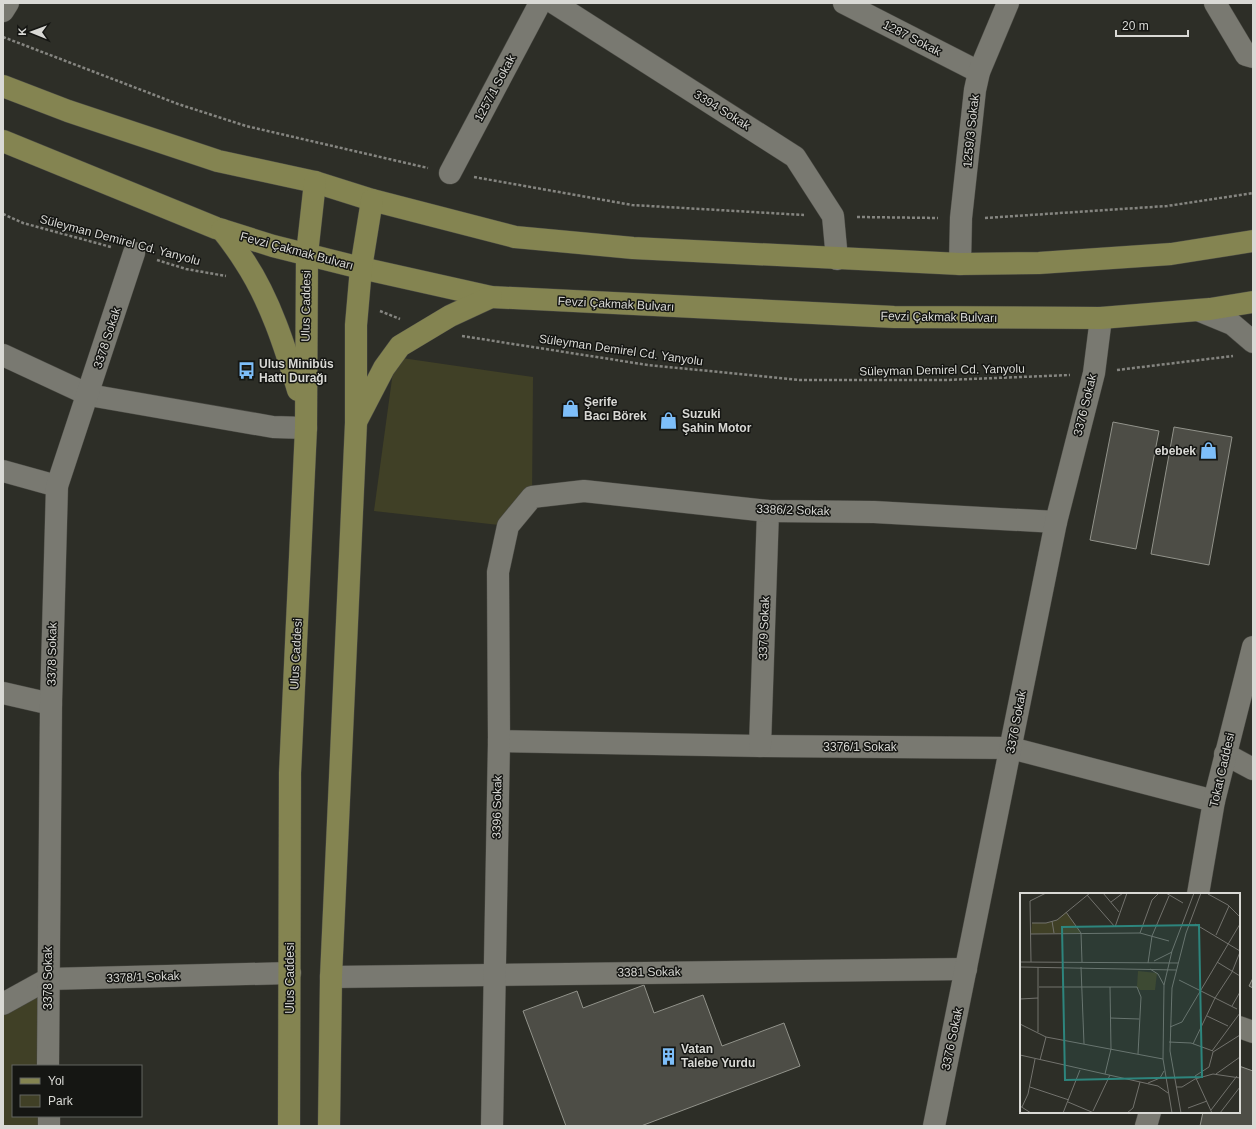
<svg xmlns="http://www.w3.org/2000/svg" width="1256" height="1129" font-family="Helvetica,sans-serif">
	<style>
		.green { fill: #404026 }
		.building { fill: #4d4d46; stroke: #92938b }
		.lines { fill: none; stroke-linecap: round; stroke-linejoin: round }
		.street-casing { stroke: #494943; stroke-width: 23 }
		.secondary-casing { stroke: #494943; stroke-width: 23 }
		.primary-casing { stroke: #494943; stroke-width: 23 }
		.path { stroke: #858580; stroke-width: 2.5; stroke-dasharray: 3 2; stroke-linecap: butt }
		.street { stroke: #797971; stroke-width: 22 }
		.secondary { stroke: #797971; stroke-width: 22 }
		.primary { stroke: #848451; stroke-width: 22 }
		.labels { text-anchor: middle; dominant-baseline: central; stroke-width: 3; stroke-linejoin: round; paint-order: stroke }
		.street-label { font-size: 12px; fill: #d9d9d5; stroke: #151613 }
		.poi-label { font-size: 12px; font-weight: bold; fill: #d9d9d5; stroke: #151613; text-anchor: start }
		.inset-road { fill: none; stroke: #72726d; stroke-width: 1 }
		.view { fill: #2d857d; fill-opacity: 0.15; stroke: #2d857d; stroke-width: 2 }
		.inset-edge { fill: none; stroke: #d9d9d5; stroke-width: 2 }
	</style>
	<rect width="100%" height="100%" fill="#2d2e27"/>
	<g class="green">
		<polygon points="395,357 533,377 532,497 508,526 374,511"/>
		<polygon points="48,979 48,1066 13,1066 13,1116 49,1116 49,1126 3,1126 3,1004"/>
	</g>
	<g class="building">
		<polygon points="1113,422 1159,431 1136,549 1090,540"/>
		<polygon points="1174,427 1232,437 1209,565 1151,554"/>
		<polygon points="1253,978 1253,988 1249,986"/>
		<polygon points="644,985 654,1013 703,995 722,1046 784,1023 800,1066 641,1126 566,1126 523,1011 577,991 583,1008"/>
		<polygon points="1239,1066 1253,1071 1253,1126 1200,1126 1203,1112 1239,1112"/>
	</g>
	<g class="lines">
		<defs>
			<g id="street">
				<polyline points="554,3 795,157 833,216 837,259"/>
				<polyline points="844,3 979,72"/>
				<polyline points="1215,3 1246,55 1253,57"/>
				<polyline points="3,11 8,3"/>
				<polyline points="450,173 540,3"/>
				<polyline points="960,264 961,218 975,90 979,72 1008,3"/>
				<polyline points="3,355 89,395 273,427 306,428"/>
				<polyline points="3,471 57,486"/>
				<polyline points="3,693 51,704"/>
				<polyline points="499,741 760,746 1011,748 1214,801"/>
				<polyline points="760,746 768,511"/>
				<polyline points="1225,754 1253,769"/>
				<polyline points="331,977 966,969"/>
				<polyline points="3,1004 48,979 290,973"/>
				<polyline points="1239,1027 1253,1032"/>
				<polyline points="48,1066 51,704 57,486 134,253"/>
				<polyline points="49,1116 49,1126"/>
				<polyline points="492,1126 499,741 498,572 508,526 532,497 584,491 768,511 874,512 1056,522"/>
				<polyline points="934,1126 1056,522 1094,373 1101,318"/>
			</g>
			<g id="secondary">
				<polyline points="1198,310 1232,324 1253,342"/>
				<polyline points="1198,894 1214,801 1253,647"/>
				<polyline points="1146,1126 1150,1112"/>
			</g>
			<g id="primary">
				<polyline points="3,86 68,111 218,161 315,182 372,200 515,237 633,248 960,264 1039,263 1171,254 1253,241"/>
				<polyline points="3,141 216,228 273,246 361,268 491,297 894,317 1101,318 1210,309 1253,302"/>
				<path d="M222,230C230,240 238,251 245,262C270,300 285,347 298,390"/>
				<polyline points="357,420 384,368 400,346 450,316 491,297"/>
				<polyline points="289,1126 290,773 306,428 307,254 315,182"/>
				<polyline points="329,1126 331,977 356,423 356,325 361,268 372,200"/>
			</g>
		</defs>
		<use href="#street" class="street-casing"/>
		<use href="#secondary" class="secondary-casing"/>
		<use href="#primary" class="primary-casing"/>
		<g class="path">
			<polyline points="3,37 178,104 246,126 428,168"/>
			<polyline points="474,177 632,205 804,215"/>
			<polyline points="3,214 23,223 111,247"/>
			<polyline points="857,217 938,218"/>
			<polyline points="985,218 1167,206 1253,193"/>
			<polyline points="157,260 186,269 226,276"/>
			<polyline points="380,311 400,319"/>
			<polyline points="462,336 648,365 800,380 946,380 1070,375"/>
			<polyline points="1117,370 1233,356"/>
		</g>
		<use href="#street" class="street"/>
		<use href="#secondary" class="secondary"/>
		<use href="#primary" class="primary"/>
	</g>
	<defs>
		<symbol id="bus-bare" viewBox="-9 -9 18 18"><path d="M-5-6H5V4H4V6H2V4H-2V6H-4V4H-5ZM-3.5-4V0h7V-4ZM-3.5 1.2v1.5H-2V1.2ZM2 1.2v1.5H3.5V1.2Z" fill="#7dbef9" stroke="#151613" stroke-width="2.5" paint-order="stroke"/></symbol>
		<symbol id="shop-bare" viewBox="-9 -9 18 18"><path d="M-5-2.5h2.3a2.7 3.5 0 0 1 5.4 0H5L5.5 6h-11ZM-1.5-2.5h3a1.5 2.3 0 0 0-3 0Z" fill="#7dbef9" stroke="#151613" stroke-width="2.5" paint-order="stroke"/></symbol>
		<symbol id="building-bare" viewBox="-9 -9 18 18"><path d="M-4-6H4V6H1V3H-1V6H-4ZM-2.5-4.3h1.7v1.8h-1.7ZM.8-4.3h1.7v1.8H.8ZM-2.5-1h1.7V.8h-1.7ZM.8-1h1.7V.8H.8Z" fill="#7dbef9" stroke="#151613" stroke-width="2.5" paint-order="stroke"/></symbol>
	</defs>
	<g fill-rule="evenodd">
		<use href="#bus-bare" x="234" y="358" width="25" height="25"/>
		<use href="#shop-bare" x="558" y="396" width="25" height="25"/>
		<use href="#shop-bare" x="656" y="408" width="25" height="25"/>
		<use href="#shop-bare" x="1196" y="438" width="25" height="25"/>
		<use href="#building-bare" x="656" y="1044" width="25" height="25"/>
	</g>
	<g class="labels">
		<g class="street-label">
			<text transform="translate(912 38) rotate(27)">1287 Sokak</text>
			<text transform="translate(495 88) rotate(-62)">1257/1 Sokak</text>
			<text transform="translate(722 110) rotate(32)">3394 Sokak</text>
			<text transform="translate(971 131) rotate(-84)">1259/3 Sokak</text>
			<text transform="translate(120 240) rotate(15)">Süleyman Demirel Cd. Yanyolu</text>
			<text transform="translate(297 251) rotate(15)">Fevzi Çakmak Bulvarı</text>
			<text transform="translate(616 304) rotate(3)">Fevzi Çakmak Bulvarı</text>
			<text transform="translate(306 306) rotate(-89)">Ulus Caddesi</text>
			<text transform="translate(939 317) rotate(1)">Fevzi Çakmak Bulvarı</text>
			<text transform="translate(107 338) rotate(-72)">3378 Sokak</text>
			<text transform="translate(621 350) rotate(8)">Süleyman Demirel Cd. Yanyolu</text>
			<text transform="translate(942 370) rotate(-1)">Süleyman Demirel Cd. Yanyolu</text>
			<text transform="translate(1085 405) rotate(-76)">3376 Sokak</text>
			<text transform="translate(793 510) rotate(2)">3386/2 Sokak</text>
			<text transform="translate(764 628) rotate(-88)">3379 Sokak</text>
			<text transform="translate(52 654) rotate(-89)">3378 Sokak</text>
			<text transform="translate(296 654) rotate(-87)">Ulus Caddesi</text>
			<text transform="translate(1016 722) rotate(-79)">3376 Sokak</text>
			<text x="860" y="747">3376/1 Sokak</text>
			<text transform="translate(1222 770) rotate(-77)">Tokat Caddesi</text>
			<text transform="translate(497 807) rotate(-89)">3396 Sokak</text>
			<text transform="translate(649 972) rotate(-1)">3381 Sokak</text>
			<text transform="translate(143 977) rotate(-2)">3378/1 Sokak</text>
			<text transform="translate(48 978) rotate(-90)">3378 Sokak</text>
			<text transform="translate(290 978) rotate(-90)">Ulus Caddesi</text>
			<text transform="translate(952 1039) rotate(-78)">3376 Sokak</text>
		</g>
		<g class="poi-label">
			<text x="259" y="364">Ulus Minibüs<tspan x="259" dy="14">Hattı Durağı</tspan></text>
			<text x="584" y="402">Şerife<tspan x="584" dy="14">Bacı Börek</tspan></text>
			<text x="682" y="414">Suzuki<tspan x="682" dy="14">Şahin Motor</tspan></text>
			<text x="1196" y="451" text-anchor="end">ebebek</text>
			<text x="681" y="1049">Vatan<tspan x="681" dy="14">Talebe Yurdu</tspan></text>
		</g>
	</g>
	<g transform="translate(1020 893)">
		<rect width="220" height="220" fill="#2d2e27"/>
		<path d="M46,19L61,40L11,41L12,30H26L37,27ZM118,78L137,80L135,97H120L117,94Z" fill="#404026"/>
		<path class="inset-road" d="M83,0L99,19M146,0L163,10M188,1L208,12L220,24M67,2L95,34M91,9L103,0M46,19L61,40L62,69M32,28L34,40M12,30H26L37,27L70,0M175,31L220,58M95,34L107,0M120,40L132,7L139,0M11,41L120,40L149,48M196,42L209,13M134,68L152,59M0,69L158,70M11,69L10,8L26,0M197,69L220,83M128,70L132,43L149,3M0,74L156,77M18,74V139M61,74L64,151M130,76L138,81L144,92M159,87L217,116M19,94H117L121,104L118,161M0,106L18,105M212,113L220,99M187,123L208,133M90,125L119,126M0,131L26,144L143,166M150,134L162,129L220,31M149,149L171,150L193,158M173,151L195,105L212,79L220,59M192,158L220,120M0,162L138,193L148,200M20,167L26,144M85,181L91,156L90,94M196,181L220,164M128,190L140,185L144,178M10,194L49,207M156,194H162L175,186L193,181L220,185M48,209L74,220M0,213L11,220M2,214L8,201L15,166M168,215L187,208M191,217L217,183M73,218L90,182M43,220L60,177M107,220L113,215L120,189M152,220L143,166L144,92L152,58L174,0M161,220L150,158L152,95L166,40L181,0M192,220L175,183L189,174L193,159L220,142M200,220L220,194"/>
		<path class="view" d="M179,32L182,184L45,187L42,34Z"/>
		<rect width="220" height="220" class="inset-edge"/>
	</g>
	<rect width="1256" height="1129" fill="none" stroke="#d9d9d5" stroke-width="8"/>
	<rect x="12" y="1065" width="130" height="52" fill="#151613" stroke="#636461"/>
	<rect x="20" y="1078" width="20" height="6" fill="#848451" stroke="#636461"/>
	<text x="48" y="1085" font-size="12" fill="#d9d9d5">Yol</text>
	<rect x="20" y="1095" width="20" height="12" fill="#404026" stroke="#636461"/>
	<text x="48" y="1105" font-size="12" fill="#d9d9d5">Park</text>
	<g transform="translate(32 32) rotate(271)" stroke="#151613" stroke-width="3" paint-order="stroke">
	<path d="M0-3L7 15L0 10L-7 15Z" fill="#d9d9d5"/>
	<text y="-6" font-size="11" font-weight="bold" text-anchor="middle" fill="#d9d9d5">K</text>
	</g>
	<path d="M1116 30v6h72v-6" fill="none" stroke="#d9d9d5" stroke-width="2"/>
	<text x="1122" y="30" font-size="12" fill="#d9d9d5" stroke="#151613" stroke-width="3" paint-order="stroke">20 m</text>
</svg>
